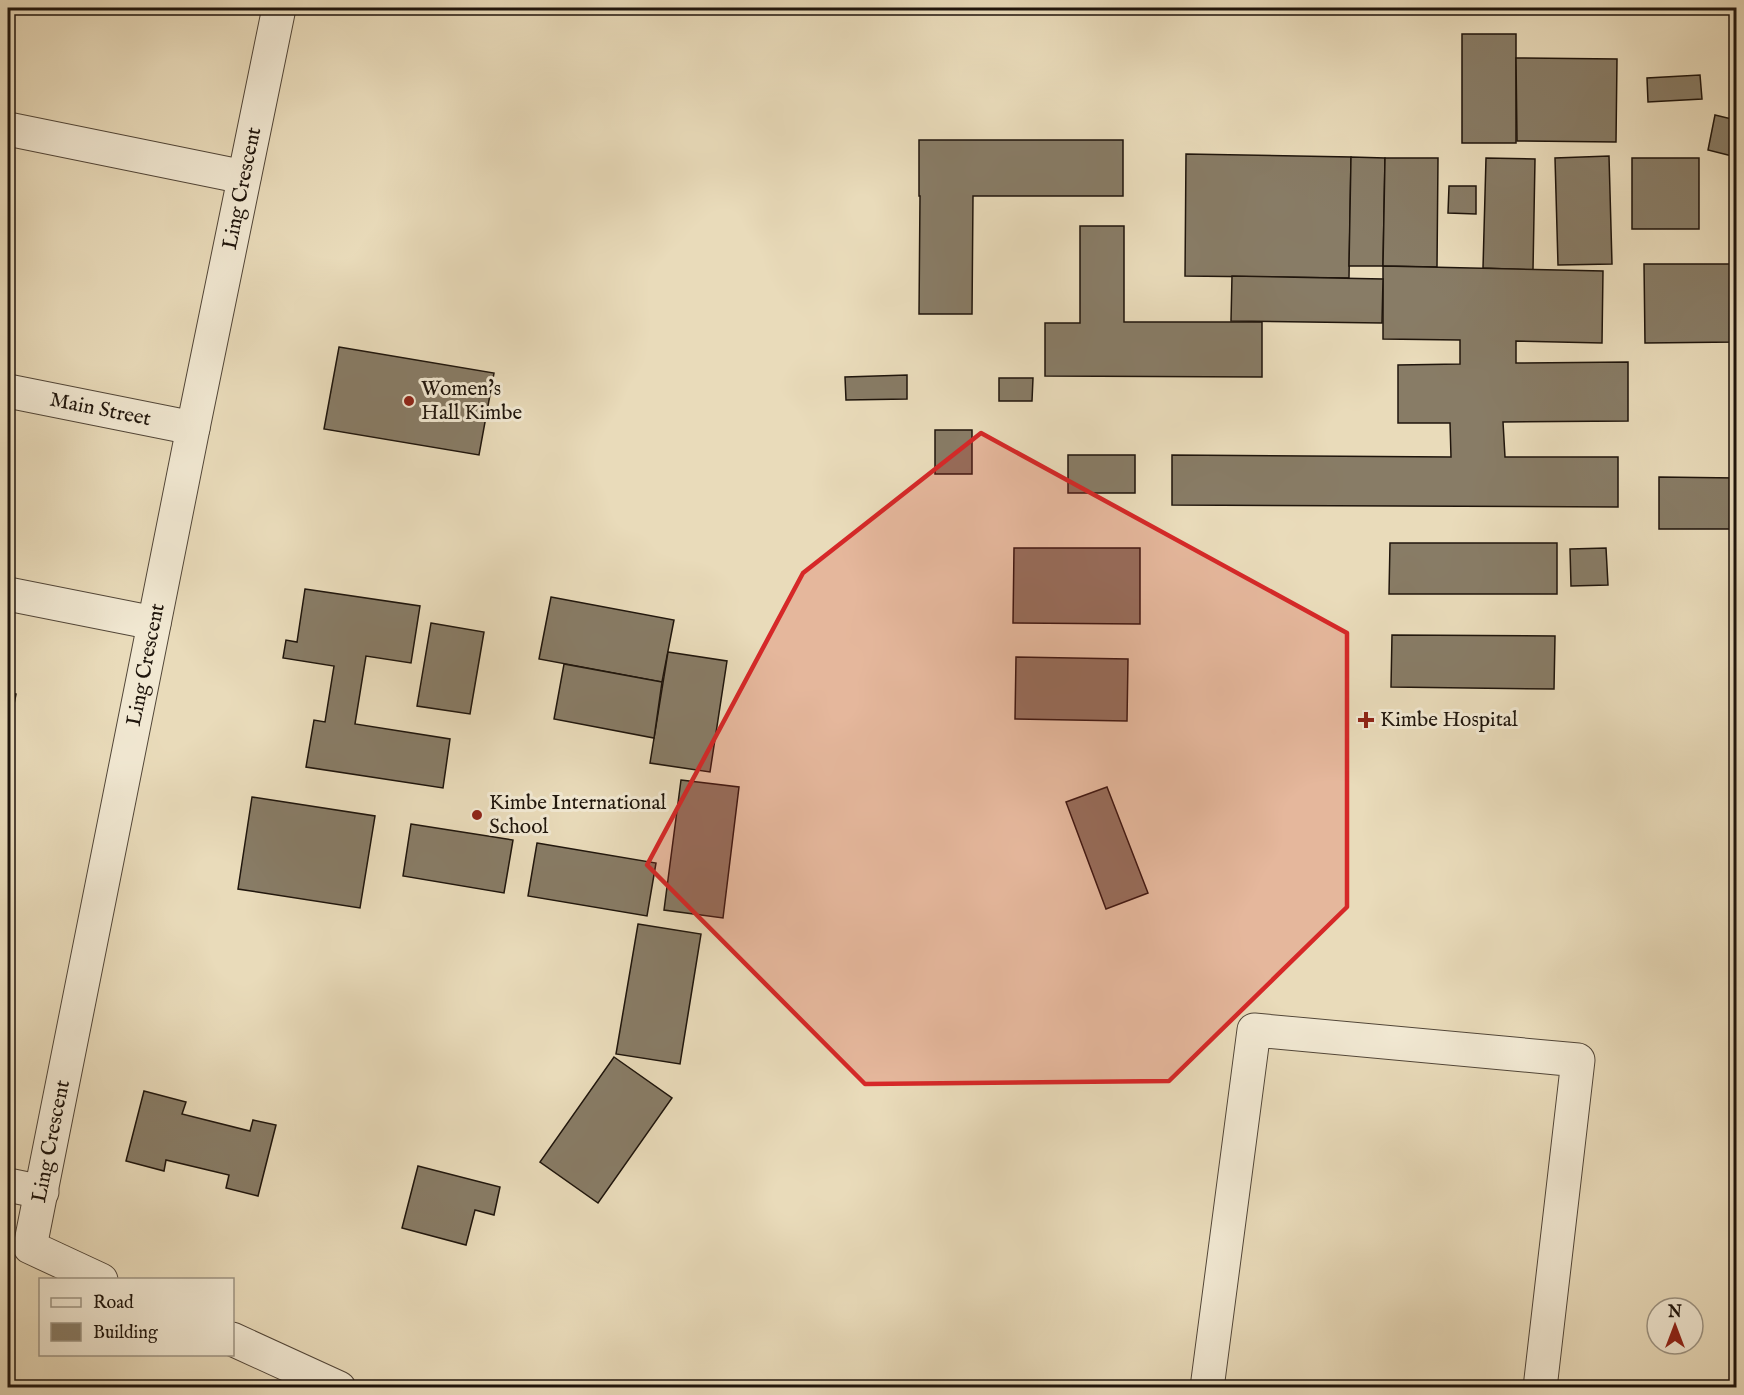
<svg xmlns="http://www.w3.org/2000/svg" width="1744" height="1395" font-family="'IM FELL English',serif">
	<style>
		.building { fill: #887c66; stroke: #1f150c; stroke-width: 1.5 }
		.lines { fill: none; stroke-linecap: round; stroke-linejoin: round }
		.minor-casing { stroke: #524638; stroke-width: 35 }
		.minor { stroke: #f1e8d2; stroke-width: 33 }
		.marked { fill: #d62828; fill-opacity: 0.2; stroke: #d62828; stroke-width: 4.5; stroke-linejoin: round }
		.poi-dot { fill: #8f2418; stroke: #f1e8d2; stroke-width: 2 }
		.labels { text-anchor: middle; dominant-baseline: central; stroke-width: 6; stroke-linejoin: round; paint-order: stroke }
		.street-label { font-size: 21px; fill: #1f150c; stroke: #f1e8d2 }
		.poi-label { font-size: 21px; fill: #1f150c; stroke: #f1e8d2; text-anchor: start }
	</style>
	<rect width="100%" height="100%" fill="#e9dbba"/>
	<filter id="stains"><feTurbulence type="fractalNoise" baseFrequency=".00333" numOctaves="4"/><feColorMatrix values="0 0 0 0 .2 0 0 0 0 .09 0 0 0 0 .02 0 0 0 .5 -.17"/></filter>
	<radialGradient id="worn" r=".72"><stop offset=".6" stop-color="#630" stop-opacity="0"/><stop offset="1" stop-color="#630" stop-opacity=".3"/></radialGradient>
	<g class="building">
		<rect x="1462" y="34" width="54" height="109"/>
		<polygon points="1516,58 1617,59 1616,142 1517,141"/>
		<polygon points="1700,75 1702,99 1648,102 1647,78"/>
		<polygon points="1715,115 1736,120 1736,157 1708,150"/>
		<polygon points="919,140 1123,140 1123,196 973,196 972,314 919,314 920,196 919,196"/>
		<polygon points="1186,154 1351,157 1349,278 1185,276"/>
		<polygon points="1609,156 1612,264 1558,265 1555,158"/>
		<polygon points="1351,157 1385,158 1383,266 1349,266"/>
		<polygon points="1385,158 1438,158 1437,267 1383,266"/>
		<polygon points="1486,158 1535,159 1533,270 1483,268"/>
		<rect x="1632" y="158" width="67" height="71"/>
		<polygon points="1449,186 1476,186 1476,214 1448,213"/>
		<polygon points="1080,226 1124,226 1124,322 1262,322 1262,377 1045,376 1045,323 1080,323"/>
		<polygon points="1644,264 1736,264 1736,342 1645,343"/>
		<polygon points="1383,266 1603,271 1602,343 1516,341 1516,363 1628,362 1628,421 1503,422 1505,457 1618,457 1618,507 1172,505 1172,455 1451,457 1450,423 1398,423 1398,365 1460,364 1460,340 1383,339"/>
		<polygon points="1232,276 1383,279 1382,323 1231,321"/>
		<polygon points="339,347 494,373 479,455 324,429"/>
		<polygon points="907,375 907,399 846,400 845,377"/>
		<polygon points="999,378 1033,378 1032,401 999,401"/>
		<rect x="935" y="430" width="37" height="44"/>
		<rect x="1068" y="455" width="67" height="38"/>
		<polygon points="1659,477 1736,478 1736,529 1659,529"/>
		<polygon points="1390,543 1557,543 1557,594 1389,594"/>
		<polygon points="1014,548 1140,548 1140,624 1013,623"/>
		<polygon points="1606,548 1608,585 1571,586 1570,549"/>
		<polygon points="305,589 420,606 411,663 366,656 355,724 450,739 443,788 306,767 314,720 325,722 334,666 283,658 286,640 297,642"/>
		<polygon points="551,597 674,620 662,682 539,659"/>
		<polygon points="431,623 484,632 470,714 417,706"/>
		<polygon points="1392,635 1555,636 1554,689 1391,687"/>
		<polygon points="668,652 727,661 710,772 650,763"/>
		<polygon points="1016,657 1128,659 1127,721 1015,719"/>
		<polygon points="564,664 662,682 654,738 554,719"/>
		<polygon points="8,692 16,694 8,735"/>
		<polygon points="681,780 739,787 723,918 664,910"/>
		<polygon points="1107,787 1148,893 1106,909 1066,802"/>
		<polygon points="252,797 375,816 360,908 238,889"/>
		<polygon points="411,824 513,840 504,893 403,876"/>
		<polygon points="537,843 656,863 647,916 528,896"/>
		<polygon points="638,924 701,934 680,1064 616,1054"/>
		<polygon points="614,1057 672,1098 598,1203 540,1162"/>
		<polygon points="144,1091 186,1102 182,1114 250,1131 253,1120 276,1125 258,1196 226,1188 229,1175 166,1160 164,1171 126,1161"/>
		<polygon points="418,1166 500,1187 494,1215 475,1210 466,1245 402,1228"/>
	</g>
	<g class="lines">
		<defs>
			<g id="minor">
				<polyline points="8,129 244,177"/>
				<path id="s1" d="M8,391L193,428"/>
				<polyline points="8,594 154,623"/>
				<polyline points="8,1185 42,1192"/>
				<path id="s2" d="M101,1280L30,1247L193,428L279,8"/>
				<polyline points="232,1339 339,1388"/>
				<polyline points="1207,1388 1254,1030 1578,1060 1540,1388"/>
			</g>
		</defs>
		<use href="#minor" class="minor-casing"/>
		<use href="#minor" class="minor"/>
	</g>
	<path class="marked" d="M981,433L1347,633V907L1169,1081L865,1084L647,865L803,573Z"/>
	<g class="poi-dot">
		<circle cx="409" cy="401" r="6"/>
		<path d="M1363 711h6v6h6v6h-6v6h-6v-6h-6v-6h6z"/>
		<circle cx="477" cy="815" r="6"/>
	</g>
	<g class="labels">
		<g class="street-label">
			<text stroke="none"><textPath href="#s2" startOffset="1158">Ling Crescent</textPath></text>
			<text stroke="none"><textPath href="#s1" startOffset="94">Main Street</textPath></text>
			<text stroke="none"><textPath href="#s2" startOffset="672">Ling Crescent</textPath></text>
			<text stroke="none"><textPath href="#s2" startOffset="186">Ling Crescent</textPath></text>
		</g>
		<g class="poi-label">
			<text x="421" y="389">Women's<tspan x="421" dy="24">Hall Kimbe</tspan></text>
			<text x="1380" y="720">Kimbe Hospital</text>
			<text x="489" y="803">Kimbe International<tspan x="489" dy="24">School</tspan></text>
		</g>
	</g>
	<rect width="1744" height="1395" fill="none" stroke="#e9dbba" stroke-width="30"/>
	<rect x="9" y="9" width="1726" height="1377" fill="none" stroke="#1f150c" stroke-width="3"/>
	<rect x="15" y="15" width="1714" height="1365" fill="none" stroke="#1f150c" stroke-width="1.5"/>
	<rect x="39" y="1278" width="195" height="78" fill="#f1e8d2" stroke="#9d9483" stroke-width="1.5"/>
	<rect x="51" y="1298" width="30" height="9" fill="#f1e8d2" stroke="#9d9483" stroke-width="1.5"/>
	<text x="93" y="1308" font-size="18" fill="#1f150c">Road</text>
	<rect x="51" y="1323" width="30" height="18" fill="#887c66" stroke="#9d9483" stroke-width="1.5"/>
	<text x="93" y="1338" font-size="18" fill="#1f150c">Building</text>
	<g transform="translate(1675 1326)"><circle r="28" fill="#f1e8d2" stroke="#9d9483" stroke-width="1.5"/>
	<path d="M0-4.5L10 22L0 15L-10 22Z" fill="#8f2418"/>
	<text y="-9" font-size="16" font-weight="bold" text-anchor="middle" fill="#1f150c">N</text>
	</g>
	<rect width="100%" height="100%" filter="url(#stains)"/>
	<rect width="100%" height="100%" fill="url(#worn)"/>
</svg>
